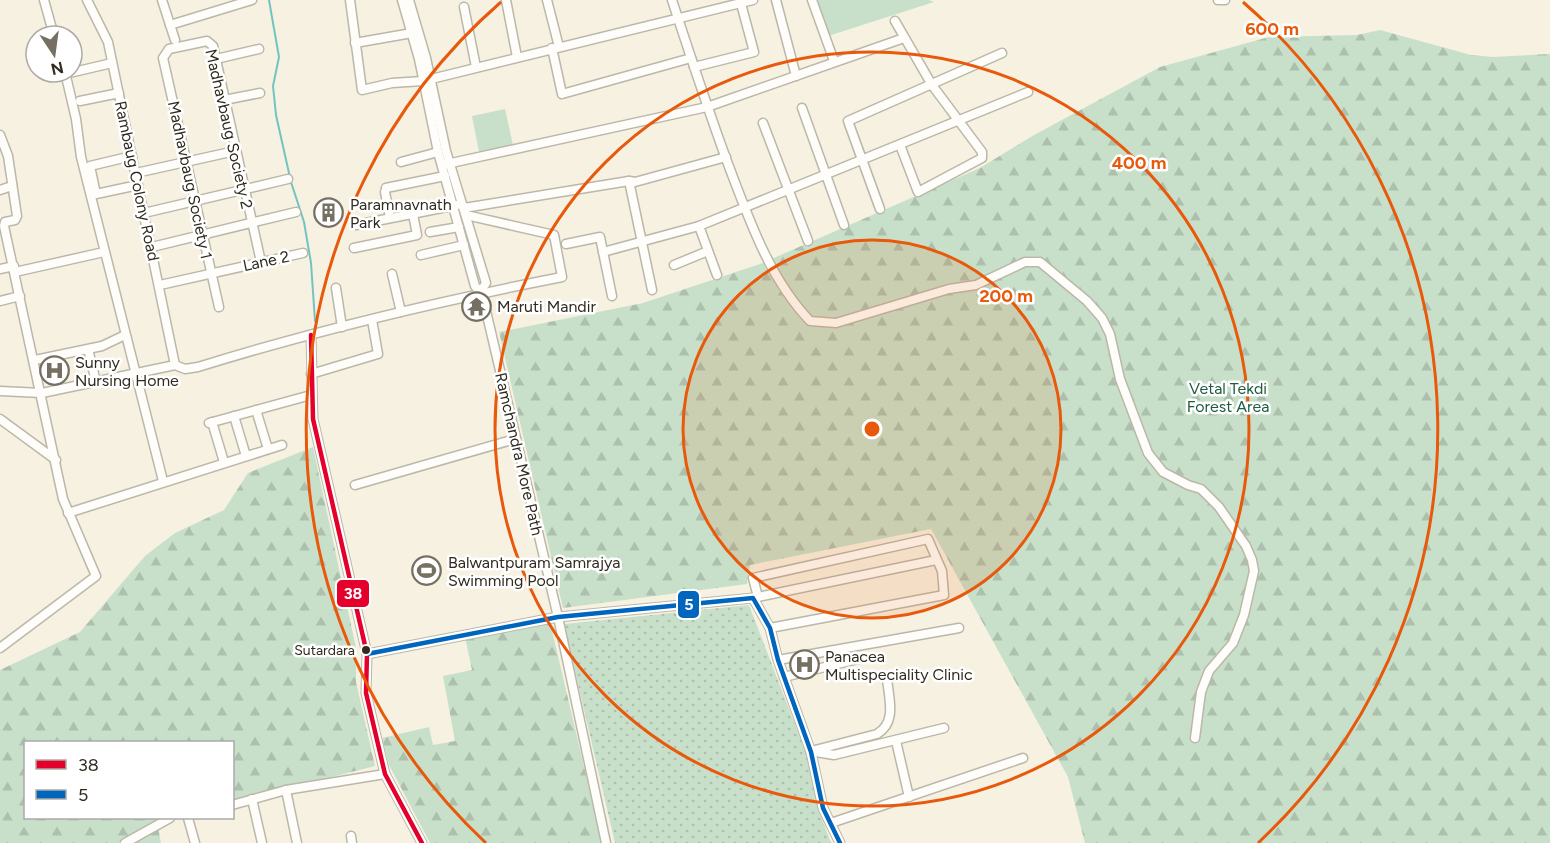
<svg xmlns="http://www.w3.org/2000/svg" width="1550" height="843" font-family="Figtree,sans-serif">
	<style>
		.grass { fill: url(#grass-dots) }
		.forest { fill: url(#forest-firs) }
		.park { fill: #c8e0ca }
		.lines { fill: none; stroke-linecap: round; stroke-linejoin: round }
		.stream { stroke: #73c4c1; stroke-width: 2 }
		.minor-casing { stroke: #bbb7a9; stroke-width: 11 }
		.minor { stroke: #fefdfa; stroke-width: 8 }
		.bus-1-casing { stroke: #fff; stroke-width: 9 }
		.bus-2-casing { stroke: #fff; stroke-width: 9 }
		.bus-1 { stroke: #e4002b; stroke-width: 4.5 }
		.bus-2 { stroke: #0065bd; stroke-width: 4.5 }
		.ring { fill: none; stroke: #e8590c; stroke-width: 3 }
		.bus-dot { fill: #302b1e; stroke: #fff; stroke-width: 2 }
		.labels { text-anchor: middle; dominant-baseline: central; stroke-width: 5; stroke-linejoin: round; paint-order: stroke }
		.bus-label { font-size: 14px; fill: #302b1e; stroke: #fff; text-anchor: end }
		.street-label { font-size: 16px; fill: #302b1e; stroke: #fff }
		.poi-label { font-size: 16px; fill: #302b1e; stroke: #fff; text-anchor: start }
		.park-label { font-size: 16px; fill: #1f5c40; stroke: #fff }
		.centre { fill: #e8590c; stroke: #fff; stroke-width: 3 }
		.ring-label { font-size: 18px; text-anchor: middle; font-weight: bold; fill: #e8590c; stroke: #fff; stroke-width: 5; stroke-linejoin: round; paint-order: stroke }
		.line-badge { stroke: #fff; stroke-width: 2 }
		.badge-label { font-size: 16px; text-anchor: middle; font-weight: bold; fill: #fff }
	</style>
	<defs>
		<pattern id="grass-dots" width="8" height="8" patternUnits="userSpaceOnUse" patternTransform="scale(1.5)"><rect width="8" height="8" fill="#c8e0ca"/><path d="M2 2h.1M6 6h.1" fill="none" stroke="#acc0ad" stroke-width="1.8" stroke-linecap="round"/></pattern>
		<pattern id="forest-firs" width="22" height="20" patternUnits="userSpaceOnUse" patternTransform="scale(1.5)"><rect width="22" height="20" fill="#c8e0ca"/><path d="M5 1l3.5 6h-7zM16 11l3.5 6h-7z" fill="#acc0ad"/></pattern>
	</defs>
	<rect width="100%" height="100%" fill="#f6f1e1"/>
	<polygon class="grass" points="749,605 806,753 819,811 831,843 615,843 564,624"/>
	<g class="forest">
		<polygon points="1380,30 1471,55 1493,57 1550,54 1550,843 1085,843 1068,777 931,529 750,565 747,584 563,608 499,332 643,303 760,264 980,168 1034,135 1160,67 1269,37 1357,35"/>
		<polygon points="313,447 356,648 356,682 375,766 233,802 232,742 26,742 26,818 172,818 157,822 161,843 0,843 0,670 80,632 145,556 175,533 224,510 248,473"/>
		<polygon points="550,622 602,843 430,843 389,765 382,738 429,727 433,745 455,741 443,676 472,670 465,637"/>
	</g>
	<g class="park">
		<polygon points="815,0 929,0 934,2 825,37"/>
		<polygon points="505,109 513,145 479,152 472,116"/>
	</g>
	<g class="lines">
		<polyline class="stream" points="269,0 279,57 273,86 276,115 291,182 304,222 311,263 315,321"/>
		<defs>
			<g id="minor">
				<polyline points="44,0 54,36"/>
				<polyline points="87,0 108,42 175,365"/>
				<polyline points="162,0 175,40"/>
				<polyline points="350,0 362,90 392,83 423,81 753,0"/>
				<polyline points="402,0 419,59 438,152 475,286 482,294 558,617 606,843"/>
				<polyline points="409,0 426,58 446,151 486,283 481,291"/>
				<polyline points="506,0 517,57"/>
				<polyline points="547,0 559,47"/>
				<path d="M672,0C690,55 708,110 728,164C749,219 769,278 810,321L836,323L949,289L976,285L1025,262H1040L1087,301L1102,318L1110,334L1120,379L1148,453L1163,472L1188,485L1201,489L1219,507L1246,546L1252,560L1254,571L1244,615L1233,643L1209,671L1201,692L1195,738"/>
				<polyline points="776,0 796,76"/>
				<polyline points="812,0 834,61"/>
				<polyline points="1218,0 1225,0"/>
				<polyline points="464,7 476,67"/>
				<polyline points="895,21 932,85 982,152 982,158 918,192 900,145"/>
				<polyline points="170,25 252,0"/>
				<polyline points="355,43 412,33"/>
				<polyline points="552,48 562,94 691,58"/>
				<polyline points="216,59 259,49"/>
				<polyline points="694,67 754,52 740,0"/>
				<polyline points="65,72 76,119 81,157 163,481"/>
				<polyline points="65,74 112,63"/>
				<polyline points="224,100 260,93"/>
				<polyline points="80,101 119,93"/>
				<polyline points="802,108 844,225"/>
				<polyline points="763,123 808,241"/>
				<polyline points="0,135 8,156 17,216 15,220 5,222 4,226 63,499 96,576 0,648"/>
				<polyline points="132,156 90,166 96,194 138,185"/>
				<polyline points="401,162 438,152"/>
				<polyline points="442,165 707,107 904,38"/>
				<polyline points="136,173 235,151"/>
				<polyline points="386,188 445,176"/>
				<polyline points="0,190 12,186"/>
				<polyline points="385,192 390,218"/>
				<polyline points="464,208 629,181"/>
				<polyline points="880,209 848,121 1002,53"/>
				<polyline points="144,213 288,179"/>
				<polyline points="356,225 457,205"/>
				<polyline points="699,226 717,275"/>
				<polyline points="430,232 459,227"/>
				<polyline points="566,244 600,237 612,296"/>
				<polyline points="152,247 296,212"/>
				<polyline points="354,248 417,235 413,214"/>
				<polyline points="603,252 699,226 1028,92"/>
				<polyline points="421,255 464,245"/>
				<polyline points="674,265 708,251"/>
				<polyline points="0,269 14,266"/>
				<polyline points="15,272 104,252"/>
				<polyline points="392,274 401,312"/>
				<polyline points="160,285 303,253"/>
				<polyline points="336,288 342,327"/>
				<polyline points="652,290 629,181 635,182 726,157"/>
				<polyline points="0,301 20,296"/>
				<polyline points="219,307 163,58 169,49 207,41 213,46 261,262"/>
				<polyline points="311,335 313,419 367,654 366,693 385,774 422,843"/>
				<polyline points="89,353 96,382"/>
				<polyline points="35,360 102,346 125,335"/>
				<polyline points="311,374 378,354 372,320"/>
				<path d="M0,391L42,393L175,365L185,369L198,367C317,330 440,301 562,277L554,235L466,215"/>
				<polyline points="256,410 268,449"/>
				<polyline points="234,416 246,456"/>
				<polyline points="0,419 56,460"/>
				<polyline points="212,422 224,462"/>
				<polyline points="209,423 311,395"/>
				<polyline points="355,485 515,439"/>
				<polyline points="68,513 282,445"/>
				<polyline points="758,597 753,578 928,539 942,571 944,595 770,628"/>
				<polyline points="753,598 936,560"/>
				<polyline points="367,654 558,617 753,598 770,628 778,660 811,752 823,808 840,843"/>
				<polyline points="778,660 959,628"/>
				<polyline points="784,677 862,658"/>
				<polyline points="896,741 909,797"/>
				<path d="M815,750L877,734C897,722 889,699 887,679"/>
				<polyline points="810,751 834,755 944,728"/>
				<polyline points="286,790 297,843"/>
				<polyline points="252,799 262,843"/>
				<polyline points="232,805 286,790 385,774"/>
				<polyline points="188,818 195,843"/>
				<polyline points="831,823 1023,758"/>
				<polyline points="351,836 352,843"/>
				<polyline points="125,843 170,818"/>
			</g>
		</defs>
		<use href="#minor" class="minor-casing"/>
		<use href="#minor" class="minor"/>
		<defs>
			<polyline id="bus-1" points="311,335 313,419 367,654 366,693 385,774 422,843"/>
			<polyline id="bus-2" points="367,654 558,617 753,598 770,628 778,660 811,752 823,808 840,843"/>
		</defs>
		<use href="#bus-1" class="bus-1-casing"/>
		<use href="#bus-2" class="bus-2-casing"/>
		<use href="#bus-1" class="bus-1"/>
		<use href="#bus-2" class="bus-2"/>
	</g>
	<circle cx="872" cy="429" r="189" fill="#e8590c" fill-opacity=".12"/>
	<g class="ring">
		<circle cx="872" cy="429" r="189"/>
		<circle cx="872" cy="429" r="377"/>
		<path d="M486 843A566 566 0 0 1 501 2M1243 2A566 566 0 0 1 1258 843"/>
	</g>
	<defs>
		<symbol id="building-ring" viewBox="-11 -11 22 22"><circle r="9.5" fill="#fff" stroke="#757062" stroke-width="1.5"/><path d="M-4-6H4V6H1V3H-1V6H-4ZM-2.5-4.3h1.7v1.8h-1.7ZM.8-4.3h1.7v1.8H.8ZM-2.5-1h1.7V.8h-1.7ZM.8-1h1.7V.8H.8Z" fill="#757062"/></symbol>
		<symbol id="temple-ring" viewBox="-11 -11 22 22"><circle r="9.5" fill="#fff" stroke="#757062" stroke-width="1.5"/><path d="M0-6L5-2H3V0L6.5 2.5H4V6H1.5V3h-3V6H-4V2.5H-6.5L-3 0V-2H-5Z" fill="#757062"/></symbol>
		<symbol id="hospital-ring" viewBox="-11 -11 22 22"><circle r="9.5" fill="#fff" stroke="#757062" stroke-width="1.5"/><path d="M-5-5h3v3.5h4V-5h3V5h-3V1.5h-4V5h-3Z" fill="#757062"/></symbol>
		<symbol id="stadium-ring" viewBox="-11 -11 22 22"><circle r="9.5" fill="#fff" stroke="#757062" stroke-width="1.5"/><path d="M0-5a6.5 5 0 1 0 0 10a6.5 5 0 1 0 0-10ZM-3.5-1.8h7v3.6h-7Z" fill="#757062"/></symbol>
	</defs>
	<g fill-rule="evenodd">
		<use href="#building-ring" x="312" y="196" width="33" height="33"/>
		<use href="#temple-ring" x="460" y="290" width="33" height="33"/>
		<use href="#hospital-ring" x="38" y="354" width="33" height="33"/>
		<use href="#stadium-ring" x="410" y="554" width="33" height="33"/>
		<use href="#hospital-ring" x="788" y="648" width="33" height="33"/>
	</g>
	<circle class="bus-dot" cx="366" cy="650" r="5"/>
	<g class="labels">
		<g class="bus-label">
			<text x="355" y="650">Sutardara</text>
		</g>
		<g class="street-label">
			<text transform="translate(229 129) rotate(77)">Madhavbaug Society 2</text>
			<text transform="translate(190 180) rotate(78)">Madhavbaug Society 1</text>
			<text transform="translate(137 181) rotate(78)">Rambaug Colony Road</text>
			<text transform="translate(266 261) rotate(-12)">Lane 2</text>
			<text transform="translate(519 454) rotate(77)">Ramchandra More Path</text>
		</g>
		<g class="poi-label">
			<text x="350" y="204">Paramnavnath<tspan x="350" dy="18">Park</tspan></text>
			<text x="497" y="306">Maruti Mandir</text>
			<text x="75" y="362">Sunny<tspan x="75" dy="18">Nursing Home</tspan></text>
			<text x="448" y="562">Balwantpuram Samrajya<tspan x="448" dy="18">Swimming Pool</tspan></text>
			<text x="825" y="656">Panacea<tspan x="825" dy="18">Multispeciality Clinic</tspan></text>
		</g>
		<g class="park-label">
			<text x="1228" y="388">Vetal Tekdi<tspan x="1228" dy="18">Forest Area</tspan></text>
		</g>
	</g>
	<circle cx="872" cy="429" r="9" class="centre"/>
	<g class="ring-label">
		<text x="1272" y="35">600 m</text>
		<text x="1139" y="169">400 m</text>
		<text x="1006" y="302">200 m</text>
	</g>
	<g class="line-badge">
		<rect x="336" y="579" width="34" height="29" rx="6" fill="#e4002b"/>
		<rect x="677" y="590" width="23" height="29" rx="6" fill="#0065bd"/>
	</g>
	<g class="badge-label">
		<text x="353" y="599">38</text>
		<text x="689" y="610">5</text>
	</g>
	<rect x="24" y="741" width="210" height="78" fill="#ffffff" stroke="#acaaa5" stroke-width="1.5"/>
	<rect x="36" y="760" width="30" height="9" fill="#e4002b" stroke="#acaaa5" stroke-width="1.5"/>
	<text x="78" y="771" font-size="18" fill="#302b1e">38</text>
	<rect x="36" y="790" width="30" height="9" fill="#0065bd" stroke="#acaaa5" stroke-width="1.5"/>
	<text x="78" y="801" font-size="18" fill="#302b1e">5</text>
	<g transform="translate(54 54) rotate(167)"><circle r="28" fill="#ffffff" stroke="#acaaa5" stroke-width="1.5"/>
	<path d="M0-4.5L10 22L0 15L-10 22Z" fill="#757062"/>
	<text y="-9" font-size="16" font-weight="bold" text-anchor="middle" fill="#302b1e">N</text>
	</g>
</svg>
